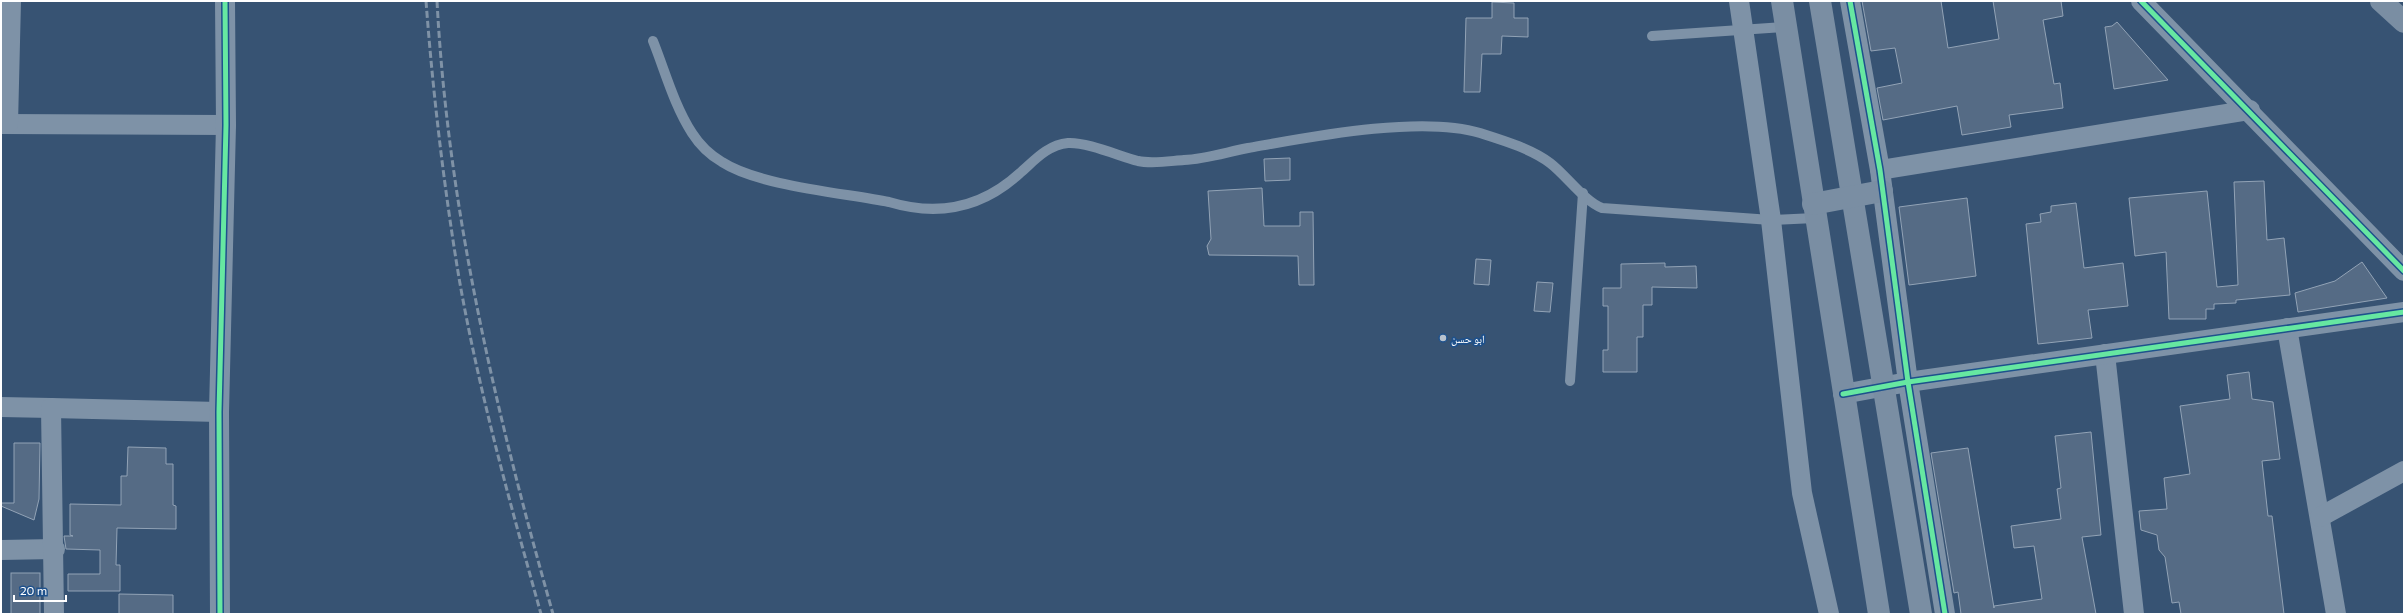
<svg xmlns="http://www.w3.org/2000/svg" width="2405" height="615" font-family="Commissioner,'Noto Naskh Arabic',sans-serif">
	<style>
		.building { fill: #556b85; stroke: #92a3b6 }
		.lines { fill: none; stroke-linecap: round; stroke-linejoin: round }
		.lane { stroke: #7e92a7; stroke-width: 10 }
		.street { stroke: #7e92a7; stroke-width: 20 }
		.secondary { stroke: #7a8ea3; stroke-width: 22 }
		.rail { stroke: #7f92a6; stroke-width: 3; stroke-dasharray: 7 3; stroke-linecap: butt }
		.cycleway-casing { stroke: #1e518c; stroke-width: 8 }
		.cycleway { stroke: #66e7a1; stroke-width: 5 }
		.poi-dot { fill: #b9c3ce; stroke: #1e518c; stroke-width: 1.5 }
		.labels { text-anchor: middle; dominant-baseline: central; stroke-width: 3.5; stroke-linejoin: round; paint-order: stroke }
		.poi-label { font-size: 11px; fill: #fff; stroke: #1e518c; text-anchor: start }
	</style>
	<rect width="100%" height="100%" fill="#375373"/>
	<g class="building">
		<polygon points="1862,1 1941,1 1948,48 1999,39 1993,1 2061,1 2063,16 2043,20 2054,84 2060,83 2063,108 2009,115 2011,127 1962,135 1957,106 1883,120 1877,88 1902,83 1895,48 1871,51"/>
		<polygon points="1492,2 1514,3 1514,18 1528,18 1528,37 1502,36 1501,54 1482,54 1480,92 1464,92 1466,18 1492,18"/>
		<polygon points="2117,22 2168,80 2114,89 2105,27 2112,26"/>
		<polygon points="1290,158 1290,180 1265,181 1264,159"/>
		<polygon points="2264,181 2267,240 2284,238 2290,295 2236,300 2236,303 2214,304 2214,309 2206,309 2206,319 2169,319 2166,252 2135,256 2129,198 2207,191 2217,287 2238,285 2234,182"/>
		<polygon points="1262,188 1264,226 1300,226 1300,212 1313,212 1314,285 1299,285 1298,256 1209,255 1207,246 1211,239 1208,191"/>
		<polygon points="1967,198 1976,276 1909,285 1899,207"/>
		<polygon points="2076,203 2084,268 2123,263 2128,306 2088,310 2092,338 2038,344 2026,224 2041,222 2040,214 2051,212 2051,206"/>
		<polygon points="1476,259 1491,260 1489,285 1474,284"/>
		<polygon points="2362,262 2387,298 2298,312 2295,293 2335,281"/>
		<polygon points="1665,263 1665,267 1696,266 1697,288 1652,287 1652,305 1643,305 1643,337 1637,337 1637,372 1603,372 1603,350 1608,350 1608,306 1603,306 1603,288 1621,288 1621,264"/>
		<polygon points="1537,282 1553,283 1550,312 1534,311"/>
		<polygon points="2249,372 2252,399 2273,402 2280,459 2262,461 2268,516 2272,516 2284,614 2181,614 2179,602 2172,603 2165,557 2159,550 2157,535 2141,530 2139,511 2167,509 2164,478 2190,474 2180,406 2230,399 2227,375"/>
		<polygon points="2091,432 2101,535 2082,537 2096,614 1961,614 1958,592 1954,593 1931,453 1968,448 1994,608 1994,606 2042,599 2034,546 2014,548 2011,526 2061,519 2057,489 2061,488 2055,436"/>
		<polygon points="14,443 40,443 39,499 34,520 1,506 1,503 14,503"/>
		<polygon points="128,447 166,448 166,464 173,464 173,505 176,506 176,529 117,528 116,565 120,565 120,591 68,591 68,574 100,574 100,550 66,549 64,536 73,536 70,535 70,504 121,505 121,476 127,476"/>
		<rect x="11" y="573" width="29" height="41"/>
		<polygon points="119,594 173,595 173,614 119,614"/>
	</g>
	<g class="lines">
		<g class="lane">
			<polyline points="1652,36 1785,27"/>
			<path d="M653,41C665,71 674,105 692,133C699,144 710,155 722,162C759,186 844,193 889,202C939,217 982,208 1020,173C1034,161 1047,145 1068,143C1087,142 1119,156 1138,161C1152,164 1170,161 1184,160C1205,159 1227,152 1248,148C1310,137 1421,115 1480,133C1502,140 1532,149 1550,163C1566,175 1585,202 1602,208L1771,220L1815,218"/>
			<polyline points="1570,381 1583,193"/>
		</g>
		<g class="street">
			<polyline points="1739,1 1771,220 1802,493 1829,614"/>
			<polyline points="1850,1 1880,170 1908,382 1945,614"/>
			<polyline points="2141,1 2404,271"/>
			<polyline points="1,124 226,125"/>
			<polyline points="8,124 11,1"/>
			<polyline points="1880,170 2250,110"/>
			<polyline points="2287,328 2336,614"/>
			<polyline points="2105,354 2134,614"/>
			<polyline points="1843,394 1908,382 2404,312"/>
			<polyline points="1,407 51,408"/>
			<polyline points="2320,517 2404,471"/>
			<polyline points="1,550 55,549"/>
			<polyline points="54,614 51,408 219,412"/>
			<polyline points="220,614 219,412 226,125 225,1"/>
		</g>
		<g class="secondary">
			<polyline points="1782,1 1879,614"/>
			<polyline points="1820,1 1921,614"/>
			<polyline points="2381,1 2404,22"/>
			<polyline points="1813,204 1882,191"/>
		</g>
		<g class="rail">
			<path d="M426,1C433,94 444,187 459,278C479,392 510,503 541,614"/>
			<path d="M437,1C448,210 496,413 553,614"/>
		</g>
		<defs>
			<g id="cycleway">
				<polyline points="1850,1 1880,170 1908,382 1945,614"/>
				<polyline points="2141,1 2404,271"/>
				<polyline points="1843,394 1908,382 2404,312"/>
				<polyline points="220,614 219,412 226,125 225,1"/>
			</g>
		</defs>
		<use href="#cycleway" class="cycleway-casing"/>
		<use href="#cycleway" class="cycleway"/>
	</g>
	<circle class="poi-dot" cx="1443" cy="338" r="4"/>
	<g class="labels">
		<g class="poi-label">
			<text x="1451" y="338">ابو حسن</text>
		</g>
	</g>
	<rect width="2405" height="615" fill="none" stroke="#ffffff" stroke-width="4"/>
	<path d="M14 595v6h52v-6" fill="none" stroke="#ffffff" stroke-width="2"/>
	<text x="20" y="595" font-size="12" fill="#ffffff" stroke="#1e518c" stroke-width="3" paint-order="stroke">20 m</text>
</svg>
